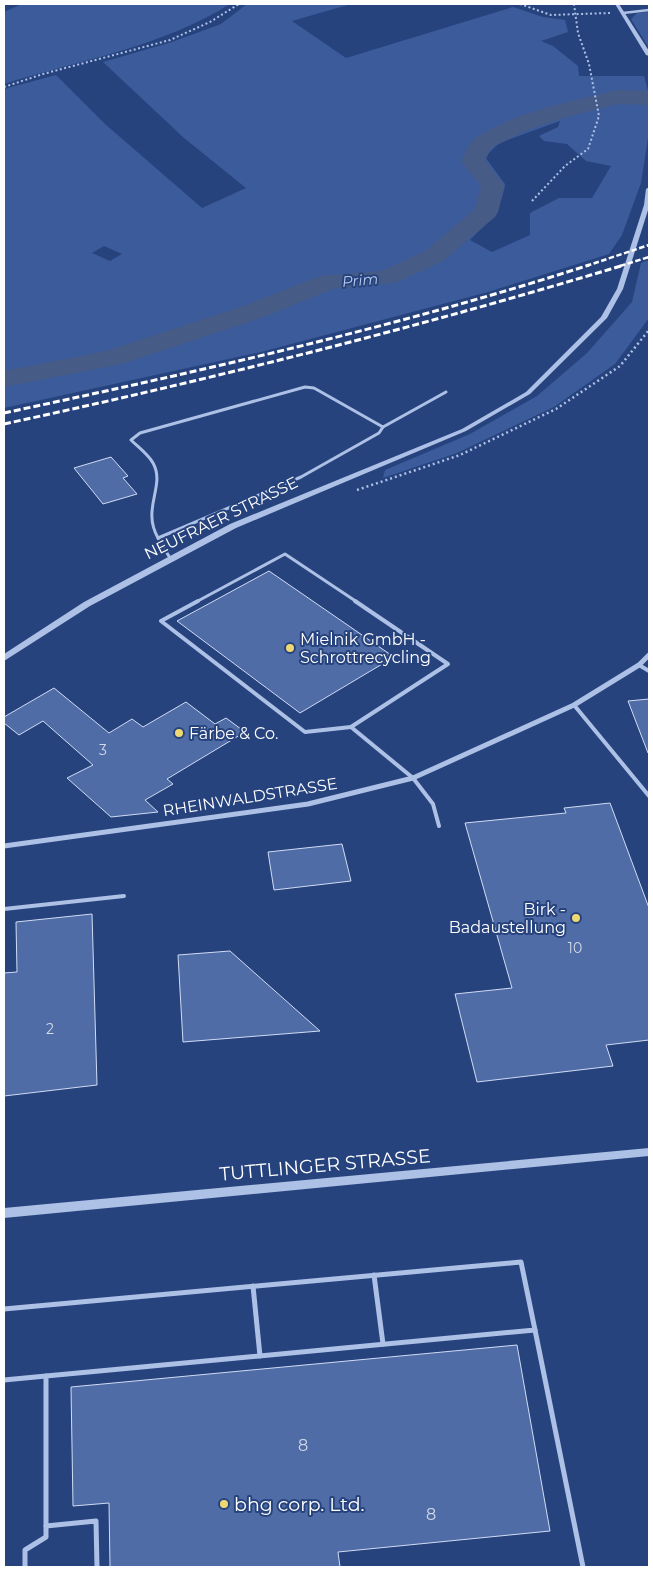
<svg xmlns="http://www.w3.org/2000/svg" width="653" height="1571" font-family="Montserrat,sans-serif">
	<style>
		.green { fill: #3b5b9b; fill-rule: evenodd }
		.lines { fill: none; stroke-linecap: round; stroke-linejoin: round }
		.river { fill: #475b87; fill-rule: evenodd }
		.building { fill: #4f6ca6; stroke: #d0dcf4 }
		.path-far1 { stroke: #adc0e5; stroke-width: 2; stroke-dasharray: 2 2.5; stroke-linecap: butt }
		.path { stroke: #adc0e5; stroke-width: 2.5; stroke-dasharray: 2 3; stroke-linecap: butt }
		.service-far3 { stroke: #adc0e5; stroke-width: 2.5 }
		.service-far2 { stroke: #adc0e5; stroke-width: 3 }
		.service-far1 { stroke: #adc0e5; stroke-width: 4 }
		.service { stroke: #adc0e5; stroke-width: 5 }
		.minor { stroke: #adc0e5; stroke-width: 5 }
		.tertiary { fill: #adc0e5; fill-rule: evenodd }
		.rail-far1 { stroke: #fff; stroke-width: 2.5; stroke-dasharray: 5.5 2.5; stroke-linecap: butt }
		.rail { stroke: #fff; stroke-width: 3; stroke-dasharray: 7 3; stroke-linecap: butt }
		.poi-dot { fill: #edd873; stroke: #27437e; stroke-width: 2 }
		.labels { text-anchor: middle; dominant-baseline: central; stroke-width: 4; stroke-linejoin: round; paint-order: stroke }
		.number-label { font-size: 14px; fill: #d3dae9 }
		.far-water-label { font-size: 15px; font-style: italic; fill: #b8caed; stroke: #27437e }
		.street-label { font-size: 16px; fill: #fff; stroke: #27437e }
		.poi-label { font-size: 16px; fill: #fff; stroke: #27437e; text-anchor: start }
		.near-number-label { font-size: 16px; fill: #d3dae9 }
		.near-street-label { font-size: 19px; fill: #fff; stroke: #27437e }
		.near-poi-label { font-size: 19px; fill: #fff; stroke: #27437e; text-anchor: start }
	</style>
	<rect width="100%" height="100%" fill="#27437e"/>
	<g class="green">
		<path d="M22,4H230C162,47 79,60 4,84V12Z"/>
		<path d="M247,4H351L292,21L346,58L513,7L543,17L565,20L568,32L541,41L553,46L578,66L579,76H644L649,94V132L641,183L622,235L609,254L488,292L261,352L4,408V89L56,75L105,124L202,208L246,188L184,138L103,62L172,42L221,24ZM560,121L558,127L539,136L544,141L567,144L586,161L611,166L592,198H559L530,213V235L492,252L470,240L496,214L505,184L485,157L499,143ZM104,246L122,254L110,261L92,253Z"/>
		<polygon points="649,12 649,48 631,19 637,13"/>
		<polygon points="649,260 649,318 615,364 554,407 457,453 383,478 385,470 470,434 537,396 587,353 632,302 641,263"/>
	</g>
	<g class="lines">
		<path class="river" d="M617,90L649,91V105L617,104L563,118L526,131L491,148L485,161L505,186L498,212L495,217L443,261L395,283L333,289L264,317L122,364L4,387V371L106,351L246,305L320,276L381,271L425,251L475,209L481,186L461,161C465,154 469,143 475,138C516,111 571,102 617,90Z"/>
	</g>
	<g class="building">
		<polygon points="111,457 128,476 123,478 137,494 103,504 74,468"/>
		<polygon points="269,571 394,657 300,713 177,621"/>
		<polygon points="54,688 109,733 132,719 143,727 186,702 215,724 226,718 245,732 167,779 173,784 145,800 158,812 111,817 67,778 93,765 43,721 19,735 4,723 4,717"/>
		<polygon points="649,699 649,753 648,753 628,701"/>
		<polygon points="610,803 649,908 649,1040 606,1045 613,1066 477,1082 455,994 512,988 465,823 566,813 564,808"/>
		<polygon points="342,844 351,881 274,890 268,852"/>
		<polygon points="92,914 97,1085 4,1096 4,973 17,972 16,922"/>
		<polygon points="230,951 320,1031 183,1042 178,955"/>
		<polygon points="517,1345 550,1531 338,1552 340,1567 110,1567 109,1503 73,1506 71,1387"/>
	</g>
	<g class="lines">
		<g class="path-far1">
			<polyline points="520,4 551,15 610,13"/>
			<polyline points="4,87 43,74 170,40 210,22 239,4"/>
			<polyline points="532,201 565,166 588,149 599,116 589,64 578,33 574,4"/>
		</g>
		<polyline class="path" points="357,490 460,455 556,409 620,366 649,330"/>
		<polyline class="service-far3" points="623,13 649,10"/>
		<g class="service-far2">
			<path d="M305,387L314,388L383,427L379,433L301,477L158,538C141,508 166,486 153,463C148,454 138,447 131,440L140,433Z"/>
			<polyline points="383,427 446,392"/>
			<polyline points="158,538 170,558"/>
			<polyline points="196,602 285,554 357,602"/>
		</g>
		<g class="service-far1">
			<polyline points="198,601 161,621 305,732 351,727"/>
			<polyline points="639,665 649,671"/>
			<polyline points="574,705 649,796"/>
			<polyline points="351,727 413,778 433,804 439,826"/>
			<polyline points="351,727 448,664 355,601"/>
			<polyline points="4,909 124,896"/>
		</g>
		<g class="service">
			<polyline points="374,1275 383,1344"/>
			<polyline points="253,1286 260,1356"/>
			<polyline points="4,1309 521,1262 535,1330 46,1376 46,1537 25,1550 25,1567"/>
			<polyline points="535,1330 583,1567"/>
			<polyline points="4,1380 46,1376"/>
			<polyline points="46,1526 96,1521 97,1567"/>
		</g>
		<polyline class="minor" points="4,846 308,804 413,778 574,705 639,665 649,655"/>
		<g class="tertiary">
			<polygon points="615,4 619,4 649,51 649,56 646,55"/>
			<polygon points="649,187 649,207 623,289 607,318 530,394 466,431 236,528 90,606 4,661 4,654 84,602 230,524 462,429 526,392 601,317 617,289 644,205 646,189"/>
			<polygon points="649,1148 649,1156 4,1218 4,1208"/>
		</g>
		<g class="rail-far1">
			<polyline points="586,266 649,245"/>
			<polyline points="620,266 649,257"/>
		</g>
		<g class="rail">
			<path d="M4,413C201,371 398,327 589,265"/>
			<path d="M4,424C213,379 420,327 624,265"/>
		</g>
	</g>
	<g class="poi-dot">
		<circle cx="290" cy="648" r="5"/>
		<circle cx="179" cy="733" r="5"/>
		<circle cx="576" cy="918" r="5"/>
		<circle cx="224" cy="1504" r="5"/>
	</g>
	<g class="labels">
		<g class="number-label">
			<text x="103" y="750">3</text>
			<text x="575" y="948">10</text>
			<text x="50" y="1029">2</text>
		</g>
		<g class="far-water-label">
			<text transform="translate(360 280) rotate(-5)">Prim</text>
		</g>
		<g class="street-label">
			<text transform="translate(221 518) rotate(-26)">NEUFRAER STRASSE</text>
			<text transform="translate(250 797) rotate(-9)">RHEINWALDSTRASSE</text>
		</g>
		<g class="poi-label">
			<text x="300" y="639">Mielnik GmbH -<tspan x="300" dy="18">Schrottrecycling</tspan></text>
			<text x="189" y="733">Färbe &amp; Co.</text>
			<text x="566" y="909" text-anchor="end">Birk -<tspan x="566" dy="18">Badaustellung</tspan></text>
		</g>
		<g class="near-number-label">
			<text x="303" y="1445">8</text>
			<text x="431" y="1514">8</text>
		</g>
		<g class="near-street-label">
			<text transform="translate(325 1165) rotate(-5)">TUTTLINGER STRASSE</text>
		</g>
		<g class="near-poi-label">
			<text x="234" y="1504">bhg corp. Ltd.</text>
		</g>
	</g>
	<rect width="653" height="1571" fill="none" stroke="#ffffff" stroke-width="10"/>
</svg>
